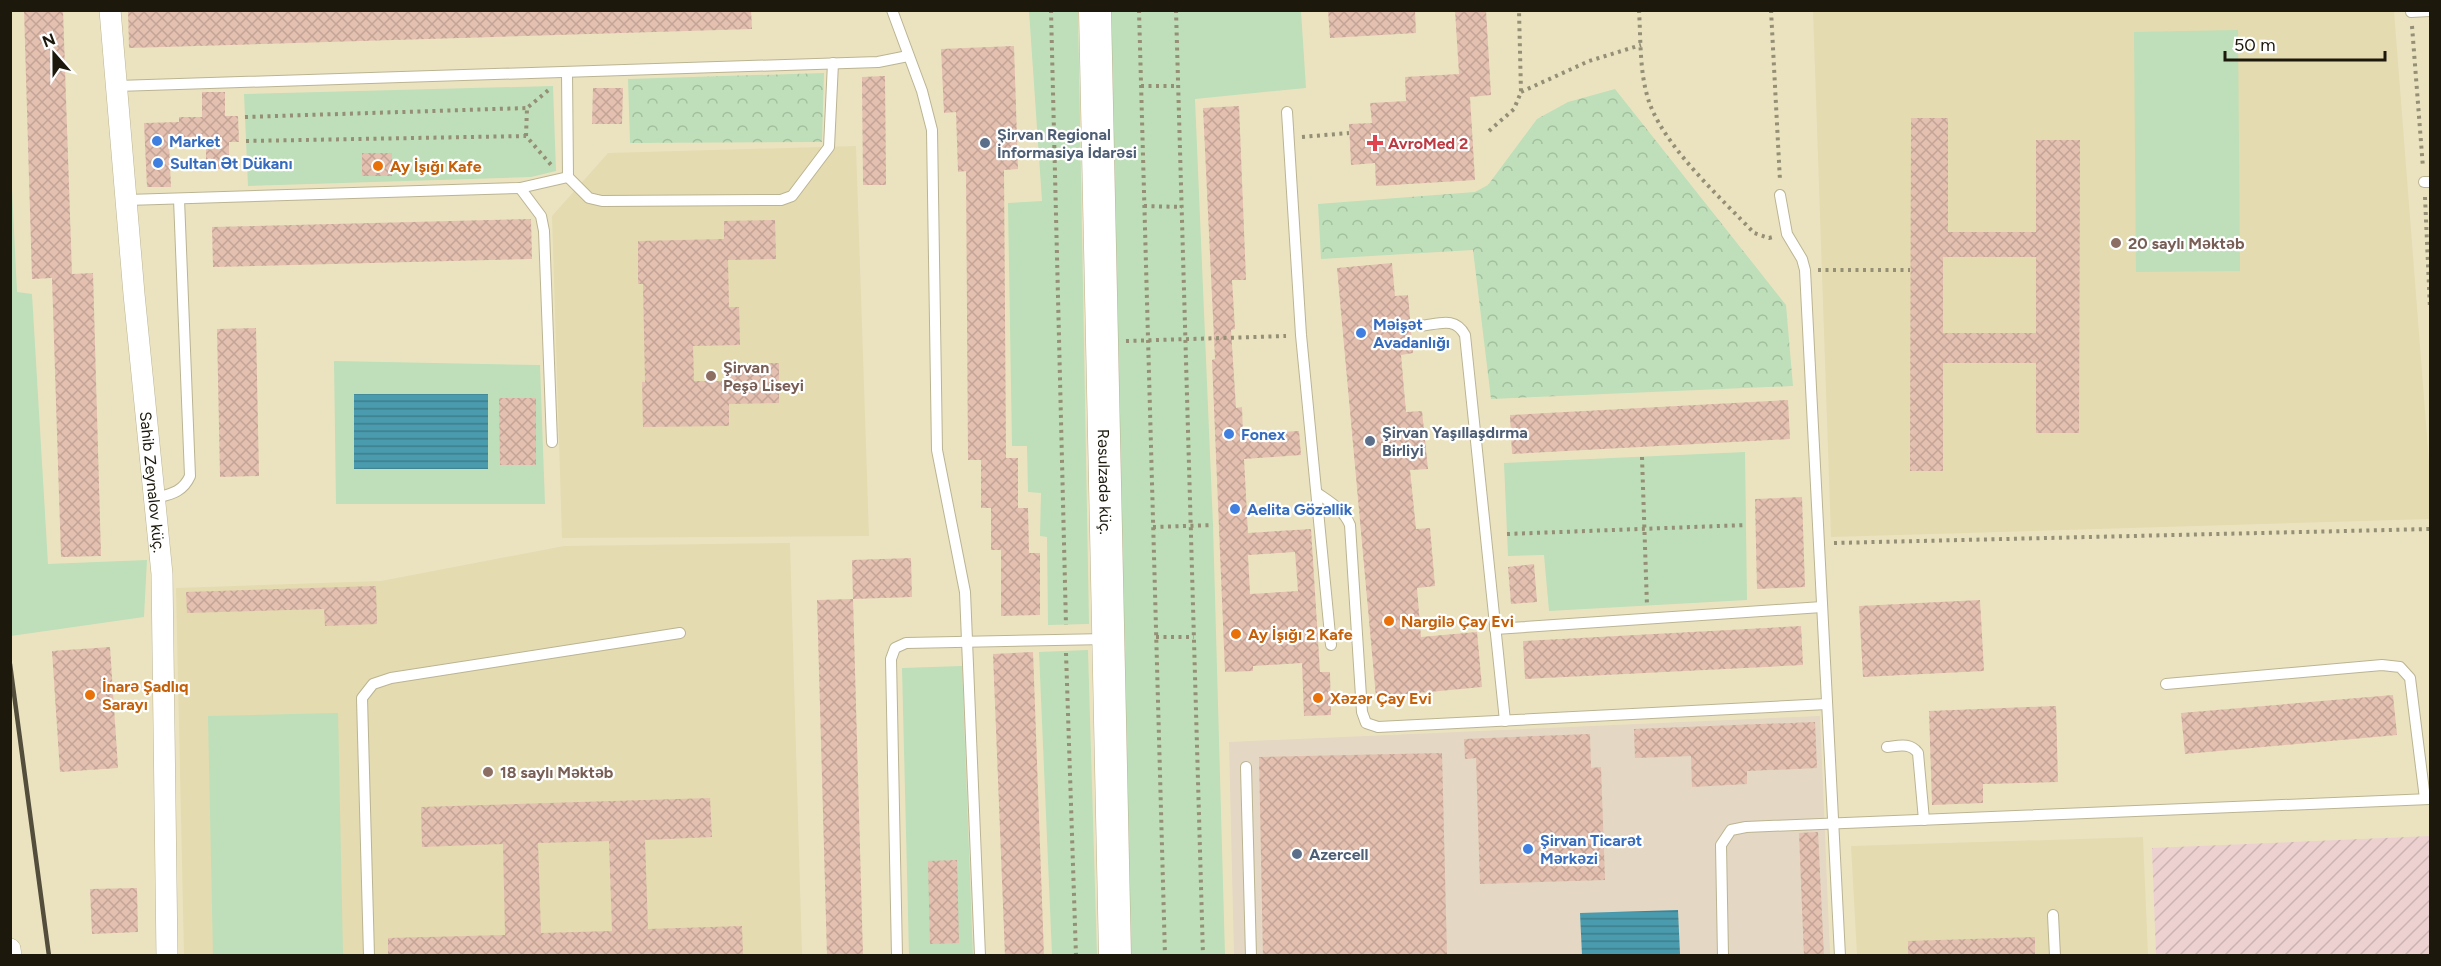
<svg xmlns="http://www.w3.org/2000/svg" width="2441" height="966" font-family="Figtree,sans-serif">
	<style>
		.commercial { fill: #e4d7c3 }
		.industrial { fill: url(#industrial-furrows) }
		.built { fill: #e4dbb0 }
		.green { fill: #bedfb9 }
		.forest { fill: url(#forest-crowns) }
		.water { fill: url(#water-rules) }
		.building { fill: url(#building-cross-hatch); fill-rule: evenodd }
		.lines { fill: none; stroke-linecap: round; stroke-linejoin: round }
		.lane-casing { stroke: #bbb492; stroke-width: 12 }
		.street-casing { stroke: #bbb492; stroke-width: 22 }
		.secondary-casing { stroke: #bbb492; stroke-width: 33 }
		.path { stroke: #948f75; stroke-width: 4; stroke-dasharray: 3 4.5; stroke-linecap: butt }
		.lane { stroke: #fff; stroke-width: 10 }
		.street { stroke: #fff; stroke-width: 21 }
		.secondary { stroke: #fff; stroke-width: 32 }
		.rail { stroke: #524e3b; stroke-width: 4.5 }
		.shop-dot { fill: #3f7fe0; stroke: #fff; stroke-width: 2 }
		.service-dot { fill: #5c6f8a; stroke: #fff; stroke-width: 2 }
		.health-dot { fill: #e0444e; stroke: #fff; stroke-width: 2 }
		.food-dot { fill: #e8710a; stroke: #fff; stroke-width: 2 }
		.education-dot { fill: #8d6e63; stroke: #fff; stroke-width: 2 }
		.labels { text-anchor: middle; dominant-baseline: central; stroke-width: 4.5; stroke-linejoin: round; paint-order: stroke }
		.service-label { font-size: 16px; font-weight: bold; fill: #4e5e75; stroke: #fff; text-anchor: start }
		.shop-label { font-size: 16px; font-weight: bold; fill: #366cbe; stroke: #fff; text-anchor: start }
		.health-label { font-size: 16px; font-weight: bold; fill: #be3a42; stroke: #fff; text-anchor: start }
		.food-label { font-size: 16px; font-weight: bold; fill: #c56008; stroke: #fff; text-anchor: start }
		.education-label { font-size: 16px; font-weight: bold; fill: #785e54; stroke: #fff; text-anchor: start }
		.street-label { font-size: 16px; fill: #1c190c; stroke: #fff }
	</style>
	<defs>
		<pattern id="industrial-furrows" width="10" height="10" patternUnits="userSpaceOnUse" patternTransform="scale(1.5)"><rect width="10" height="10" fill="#ecd1d0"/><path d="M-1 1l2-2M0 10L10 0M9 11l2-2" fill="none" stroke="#cab3b1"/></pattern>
		<pattern id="forest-crowns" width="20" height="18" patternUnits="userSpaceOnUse" patternTransform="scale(1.5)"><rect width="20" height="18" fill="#bedfb9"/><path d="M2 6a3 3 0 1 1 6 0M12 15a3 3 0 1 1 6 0" fill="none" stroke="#a3bf9e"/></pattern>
		<pattern id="water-rules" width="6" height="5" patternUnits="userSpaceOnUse" patternTransform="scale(1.5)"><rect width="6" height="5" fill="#4a9bae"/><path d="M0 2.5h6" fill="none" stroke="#3d7e8c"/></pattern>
		<pattern id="building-cross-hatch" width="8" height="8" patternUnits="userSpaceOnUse" patternTransform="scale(1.5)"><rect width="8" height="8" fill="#e4c0b0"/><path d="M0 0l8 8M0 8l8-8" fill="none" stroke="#c3a496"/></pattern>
	</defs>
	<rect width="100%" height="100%" fill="#ebe3c0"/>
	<polygon class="commercial" points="1820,716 1830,955 1234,955 1229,742"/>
	<polygon class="industrial" points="2430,836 2430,955 2156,955 2152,848"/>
	<g class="built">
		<polygon points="1813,11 2394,11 2430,475 2430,519 1831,537"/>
		<polygon points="856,146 869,536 562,538 552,216 608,153"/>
		<polygon points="790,543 802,955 184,955 176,588 381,581 564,546"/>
		<polygon points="2143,837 2148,955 1857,955 1851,846"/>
	</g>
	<g class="green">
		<polygon points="1029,11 1078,11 1089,624 1048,625 1047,537 1040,536 1041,493 1028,492 1027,446 1012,446 1008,203 1042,201"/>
		<polygon points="1104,11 1301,11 1306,88 1195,99 1213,525 1225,955 1130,955"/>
		<polygon points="2238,30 2240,271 2136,272 2134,32"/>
		<polygon points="553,86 556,171 531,177 248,186 244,94"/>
		<polygon points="10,147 17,292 32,294 48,564 147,560 144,617 11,636"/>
		<polygon points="334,361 540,365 545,504 336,504"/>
		<polygon points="1745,452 1747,600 1549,611 1544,555 1508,556 1504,463"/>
		<polygon points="1088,650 1097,955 1052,955 1039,652"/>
		<polygon points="962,666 973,955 909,955 902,668"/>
		<polygon points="338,713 343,955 213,955 208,716"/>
	</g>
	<g class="forest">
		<polygon points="824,73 822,142 630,143 628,79"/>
		<polygon points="1615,89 1786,305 1793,386 1491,399 1473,250 1321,259 1318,204 1475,192 1488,185 1537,119 1568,102"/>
	</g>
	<g class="water">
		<rect x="354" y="394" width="134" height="75"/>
		<polygon points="1678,910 1680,954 1582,955 1580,913"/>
	</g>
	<g class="building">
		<polygon points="24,10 63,10 72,274 93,273 101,556 61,557 52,278 32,279"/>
		<polygon points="128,10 751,10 752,29 129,48"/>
		<polygon points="1328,10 1415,10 1416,33 1330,38"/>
		<polygon points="1455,10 1486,10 1491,95 1470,97 1475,180 1376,186 1375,163 1351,165 1349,124 1372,123 1370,103 1406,101 1405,77 1459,74"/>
		<polygon points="1014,46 1018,169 1004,170 1006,458 1018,458 1018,508 1028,508 1029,553 1040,553 1040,615 1001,616 1001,550 991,550 991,508 981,508 981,460 968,460 966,171 958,172 956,112 944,113 941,49"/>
		<polygon points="885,76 886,185 863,185 862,77"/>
		<polygon points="593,88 623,88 622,124 592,124"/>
		<polygon points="202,92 225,92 225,116 238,116 239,142 229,142 229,169 206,169 206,143 169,144 171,187 147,187 144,123 179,122 179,117 202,117"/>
		<path d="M1239,106L1246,280H1232L1235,329L1231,330L1236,408L1242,407L1243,434L1299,431L1301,455L1244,459L1248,533L1311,529L1320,672H1330L1331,715L1304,716L1302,663L1253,666V671L1225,672L1212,360L1215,359L1203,108ZM1295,552L1298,591L1250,594L1248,555Z"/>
		<path d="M1911,118H1948V232H2036V140H2080L2079,433H2036V363H1943V471H1910ZM1943,257H2036V333H1943Z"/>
		<rect x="362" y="153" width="30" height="23"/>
		<polygon points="531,219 532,259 213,267 212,227"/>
		<polygon points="775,220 776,259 728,260 729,307 739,307 740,345 693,346 694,381 727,381 727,364 779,363 779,403 729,404 729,426 643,427 642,382 645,382 643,284 638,284 638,241 724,239 724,221"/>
		<polygon points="1392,263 1395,296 1408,295 1413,353 1401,355 1406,412 1422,411 1428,469 1410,470 1416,529 1430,528 1435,586 1417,588 1421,637 1477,632 1482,687 1376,697 1337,268"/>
		<polygon points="256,328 259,476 220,477 217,329"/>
		<polygon points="499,398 536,398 536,465 500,465"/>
		<polygon points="1788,400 1790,439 1512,454 1510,415"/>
		<polygon points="1802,497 1805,587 1757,589 1755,499"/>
		<polygon points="911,558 912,597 853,599 852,560"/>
		<polygon points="1534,564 1537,602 1511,604 1508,567"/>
		<polygon points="376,586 377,624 325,626 324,609 187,613 186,592"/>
		<polygon points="853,599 863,956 827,956 817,600"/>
		<polygon points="1980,600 1984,671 1863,677 1859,606"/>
		<polygon points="1801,626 1803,665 1525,679 1523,641"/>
		<polygon points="110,647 118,768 60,772 52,651"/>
		<polygon points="1033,652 1044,956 1005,956 993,654"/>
		<polygon points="2393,695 2397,735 2185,754 2181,713"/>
		<polygon points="2056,706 2058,782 1983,784 1983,803 1932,805 1929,711"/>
		<polygon points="1815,722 1817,768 1747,771 1747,784 1692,787 1691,756 1635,758 1634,729"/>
		<polygon points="1590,734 1591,768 1601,767 1605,880 1480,884 1476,758 1465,759 1464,739"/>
		<polygon points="1442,753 1447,956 1263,956 1259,757"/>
		<path d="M710,798L712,837L645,840L648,929L742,926L743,956H388V938L505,935L503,844L422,847L421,807ZM609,841L612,931L541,933L538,843Z"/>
		<polygon points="1818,832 1824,956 1804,956 1799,833"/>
		<polygon points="957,860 959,943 930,944 928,861"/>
		<polygon points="137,888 138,932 92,934 90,889"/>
		<polygon points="2035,937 2035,956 1908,956 1908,941"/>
	</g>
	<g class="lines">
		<defs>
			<g id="lane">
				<polyline points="892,10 922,91 932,130 937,450 965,592 980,956"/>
				<polyline points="2411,12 2430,11"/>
				<polyline points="567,72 568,177 589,198 602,201 781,200 792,196 829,147 833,63"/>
				<polyline points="117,86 878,62 908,56"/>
				<polyline points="1287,112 1301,335 1331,645"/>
				<polyline points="2424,182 2430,182"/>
				<polyline points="520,188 541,216 544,231 552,442"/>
				<polyline points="1780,195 1787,234 1802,259 1805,270 1840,956"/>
				<polyline points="127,200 520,188 568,177"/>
				<path d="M1420,326C1439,324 1455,316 1465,335L1505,721"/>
				<path d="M1317,493C1330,502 1344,510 1350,525L1362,712L1366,723L1378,727L1827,704"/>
				<path d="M156,498C171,494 183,492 190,476L179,199"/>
				<polyline points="1495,629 1822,607"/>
				<polyline points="2166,684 2382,665 2400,667 2410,678 2425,799"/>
				<path d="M1887,747C1898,746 1910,742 1918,753L1924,820"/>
				<polyline points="1246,767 1251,956"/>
				<polyline points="2053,915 2055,956"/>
				<polyline points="369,956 362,698 373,684 391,678 680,633"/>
				<polyline points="897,956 891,659 895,648 906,643 1107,639"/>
				<polyline points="1723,956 1721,845 1731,830 1746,827 2430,799"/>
			</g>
			<g id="street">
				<path id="s1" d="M110,10L134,294L162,574L167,956"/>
				<polyline points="10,949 11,956"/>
			</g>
			<g id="secondary">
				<path id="s2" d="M1095,10L1115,956"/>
			</g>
		</defs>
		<use href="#lane" class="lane-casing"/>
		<use href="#street" class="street-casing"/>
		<use href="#secondary" class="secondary-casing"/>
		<g class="path">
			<polyline points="1051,10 1066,625"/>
			<polyline points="1139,10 1165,956"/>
			<polyline points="1176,10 1203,956"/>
			<path d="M1639,10C1641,42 1639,77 1651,107C1669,151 1721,198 1754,233L1769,238L1773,237"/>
			<polyline points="1771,10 1780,181"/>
			<polyline points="2412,26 2423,168"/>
			<polyline points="1141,86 1178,86"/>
			<polyline points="1521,92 1589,61 1641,45"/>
			<polyline points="245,117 527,108"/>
			<polyline points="1489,131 1514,109 1521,92 1519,10"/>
			<polyline points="526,136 527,108 551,88"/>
			<polyline points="1302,137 1349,133"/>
			<polyline points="246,141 526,136 552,166"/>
			<polyline points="2425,197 2430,309"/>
			<polyline points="1144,206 1182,207"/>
			<polyline points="1818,270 1910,270"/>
			<polyline points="1126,341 1286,336"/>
			<polyline points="1642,457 1647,606"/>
			<polyline points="1153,527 1213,525"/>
			<polyline points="1507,534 1746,525"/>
			<polyline points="1834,543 2430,529"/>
			<polyline points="1156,637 1194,637"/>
			<polyline points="1066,653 1076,956"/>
			<polyline points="1183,956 1220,956"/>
		</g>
		<use href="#lane" class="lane"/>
		<use href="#street" class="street"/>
		<use href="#secondary" class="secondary"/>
		<polyline class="rail" points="10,664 49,956"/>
	</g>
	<g class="shop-dot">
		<circle cx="157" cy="141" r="6"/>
		<circle cx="158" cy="163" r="6"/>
		<circle cx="1361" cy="333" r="6"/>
		<circle cx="1229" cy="434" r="6"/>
		<circle cx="1235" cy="509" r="6"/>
		<circle cx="1528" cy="849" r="6"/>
	</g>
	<g class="service-dot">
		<circle cx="985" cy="143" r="6"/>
		<circle cx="1370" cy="441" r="6"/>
		<circle cx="1297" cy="854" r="6"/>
	</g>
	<path class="health-dot" d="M1372 134h6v6h6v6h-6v6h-6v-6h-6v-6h6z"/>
	<g class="food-dot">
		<circle cx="378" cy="166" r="6"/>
		<circle cx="1389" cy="621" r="6"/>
		<circle cx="1236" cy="634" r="6"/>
		<circle cx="90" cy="695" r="6"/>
		<circle cx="1318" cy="698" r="6"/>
	</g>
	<g class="education-dot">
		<circle cx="2116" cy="243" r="6"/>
		<circle cx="711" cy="376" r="6"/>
		<circle cx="488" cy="772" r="6"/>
	</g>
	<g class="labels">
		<g class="service-label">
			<text x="997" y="134">Şirvan Regional<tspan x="997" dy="18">İnformasiya İdarəsi</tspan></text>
			<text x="1382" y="432">Şirvan Yaşıllaşdırma<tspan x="1382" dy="18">Birliyi</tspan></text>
			<text x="1309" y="854">Azercell</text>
		</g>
		<g class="shop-label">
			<text x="169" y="141">Market</text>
			<text x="170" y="163">Sultan Ət Dükanı</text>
			<text x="1373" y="324">Məişət<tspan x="1373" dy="18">Avadanlığı</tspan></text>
			<text x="1241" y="434">Fonex</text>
			<text x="1247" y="509">Aelita Gözəllik</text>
			<text x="1540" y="840">Şirvan Ticarət<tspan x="1540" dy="18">Mərkəzi</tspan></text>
		</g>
		<g class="health-label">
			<text x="1388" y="143">AvroMed 2</text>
		</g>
		<g class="food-label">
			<text x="390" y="166">Ay İşığı Kafe</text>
			<text x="1401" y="621">Nargilə Çay Evi</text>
			<text x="1248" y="634">Ay İşığı 2 Kafe</text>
			<text x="102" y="686">İnarə Şadlıq<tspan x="102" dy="18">Sarayı</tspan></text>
			<text x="1330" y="698">Xəzər Çay Evi</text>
		</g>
		<g class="education-label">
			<text x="2128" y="243">20 saylı Məktəb</text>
			<text x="723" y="367">Şirvan<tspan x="723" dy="18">Peşə Liseyi</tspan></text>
			<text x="500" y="772">18 saylı Məktəb</text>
		</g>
		<g class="street-label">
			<text stroke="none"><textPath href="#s1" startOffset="474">Sahib Zeynalov küç.</textPath></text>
			<text stroke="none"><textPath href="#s2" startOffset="472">Rəsulzadə küç.</textPath></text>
		</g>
	</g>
	<rect width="2441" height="966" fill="none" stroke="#1c190c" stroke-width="24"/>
	<g transform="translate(54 54) rotate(339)" stroke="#ffffff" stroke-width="4.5" paint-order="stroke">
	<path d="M0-4.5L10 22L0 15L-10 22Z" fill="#1c190c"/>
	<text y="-9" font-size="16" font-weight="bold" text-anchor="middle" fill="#1c190c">N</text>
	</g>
	<path d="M2225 51v9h160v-9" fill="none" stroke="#1c190c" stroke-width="3"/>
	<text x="2234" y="51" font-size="18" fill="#1c190c" stroke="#ffffff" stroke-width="4.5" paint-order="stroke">50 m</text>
</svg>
